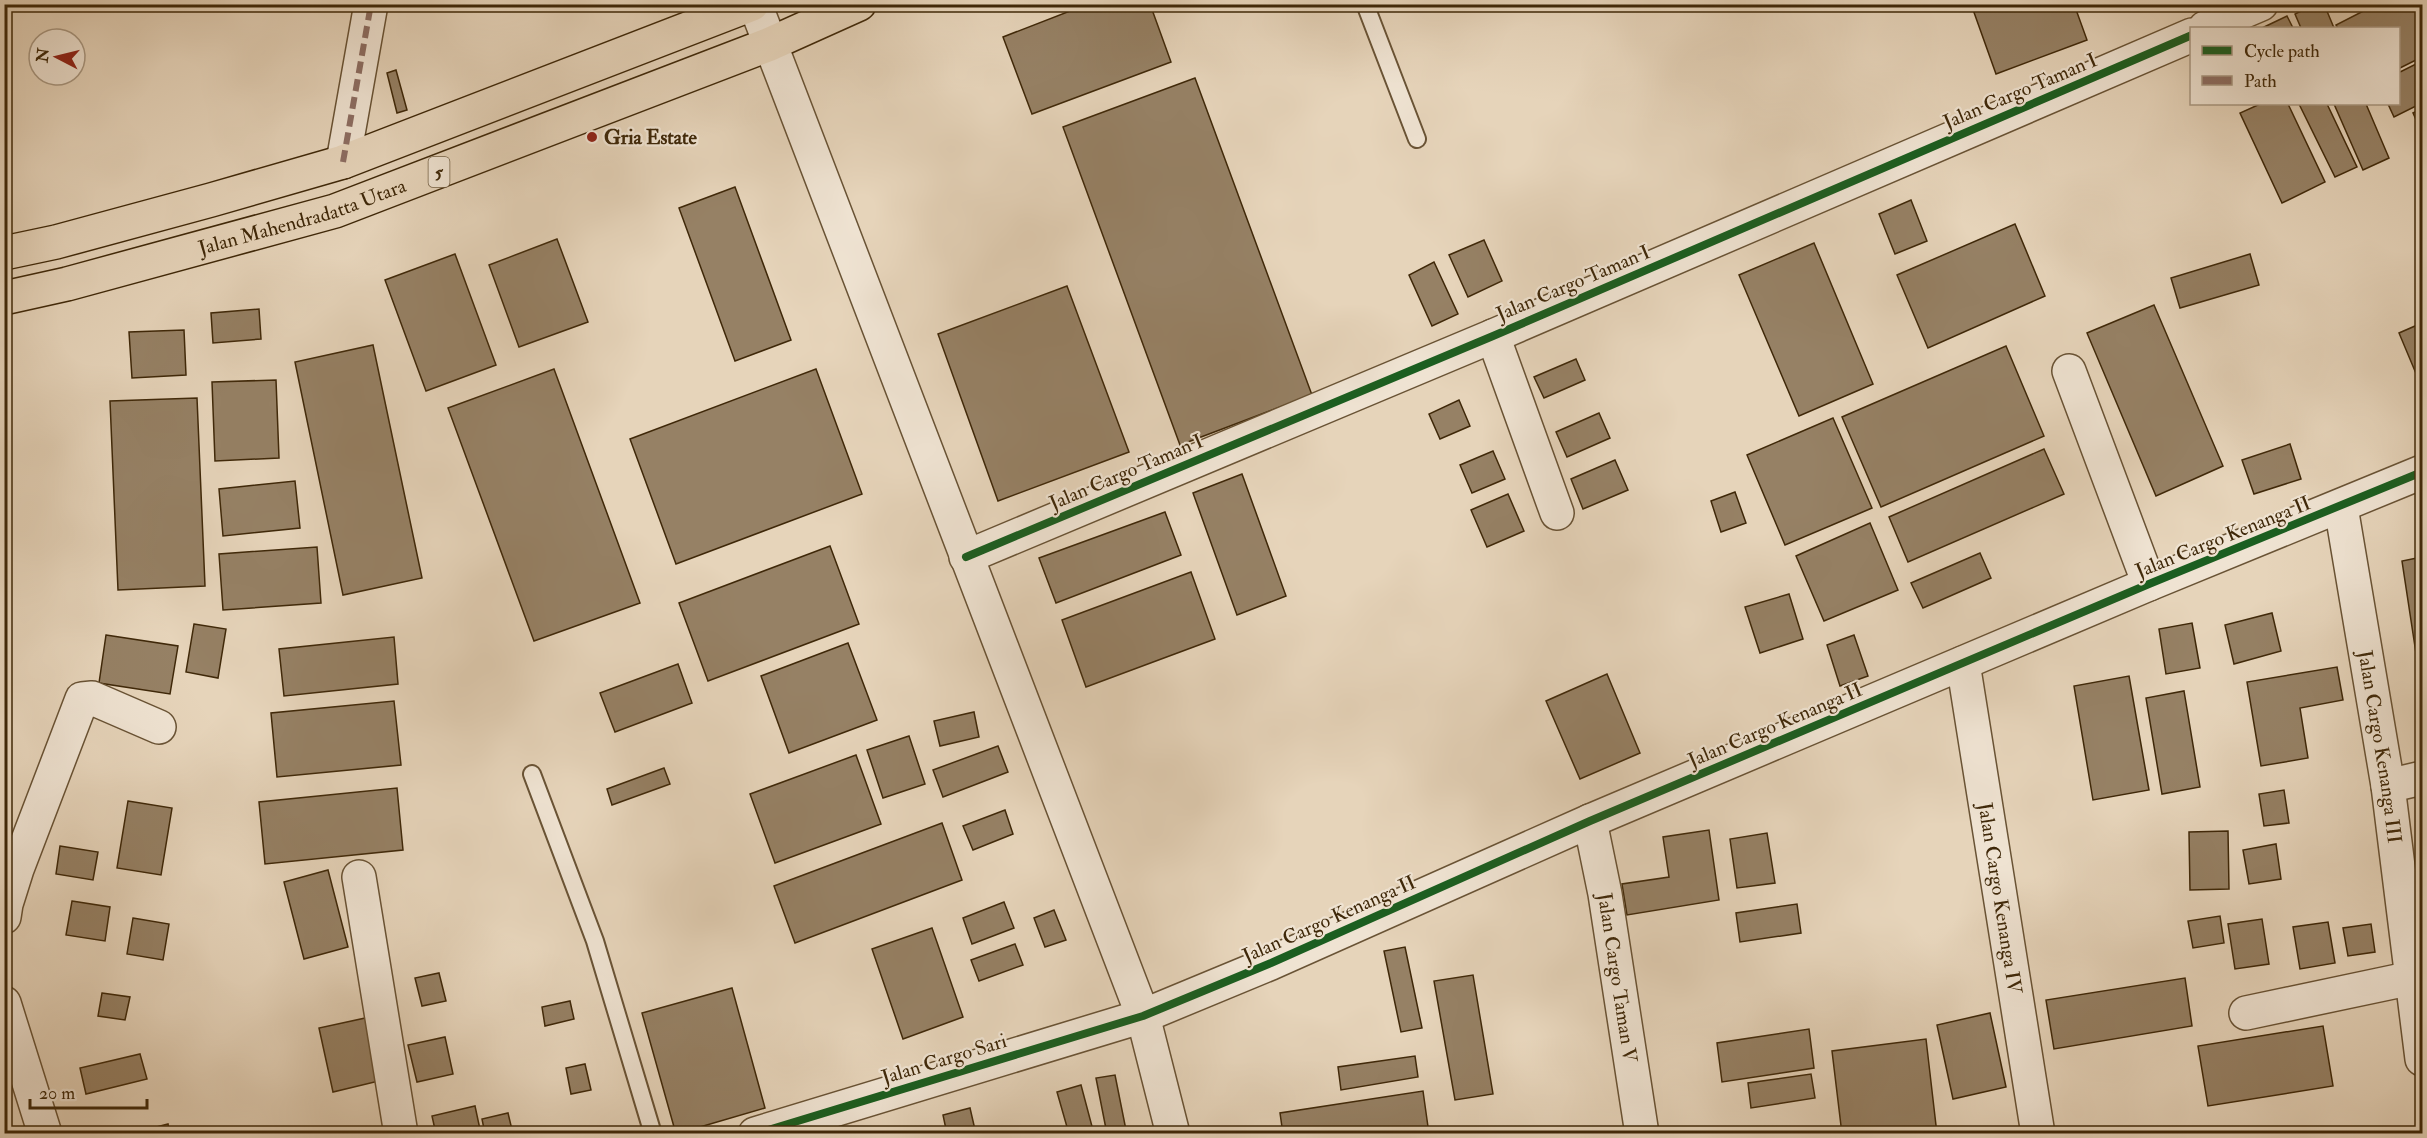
<svg xmlns="http://www.w3.org/2000/svg" width="2427" height="1138" font-family="'IM FELL Double Pica',serif">
	<style>
		.building { fill: #968165; stroke: #3f2809; stroke-width: 1.5 }
		.lines { fill: none; stroke-linecap: round; stroke-linejoin: round }
		.service-casing { stroke: #695335; stroke-width: 20 }
		.minor-casing { stroke: #695335; stroke-width: 36 }
		.trunk-casing { stroke: #3f2809; stroke-width: 36 }
		.service { stroke: #efe3d2; stroke-width: 16 }
		.minor { stroke: #efe3d2; stroke-width: 33 }
		.trunk { stroke: #e6d4ba; stroke-width: 33 }
		.quiet { stroke: #8d6e63; stroke-width: 6; stroke-dasharray: 12 6; stroke-linecap: butt }
		.cycleway-casing { stroke: #efe3d2; stroke-width: 11 }
		.cycleway { stroke: #1b5e20; stroke-width: 8 }
		.poi-dot { fill: #8f2418; stroke: #efe3d2; stroke-width: 2 }
		.labels { text-anchor: middle; dominant-baseline: central; stroke-width: 4.5; stroke-linejoin: round; paint-order: stroke }
		.shield { fill: #efe3d2; stroke: #746045; stroke-width: 1.5 }
		.shield-label { font-size: 18px; font-weight: bold; fill: #3f2809 }
		.street-label { font-size: 20px; fill: #3f2809; stroke: #efe3d2 }
		.poi-label { font-size: 20px; font-weight: bold; fill: #3f2809; stroke: #efe3d2; text-anchor: start }
	</style>
	<rect width="100%" height="100%" fill="#e6d4ba"/>
	<filter id="stains"><feTurbulence type="fractalNoise" baseFrequency=".00333" numOctaves="4"/><feColorMatrix values="0 0 0 0 .2 0 0 0 0 .09 0 0 0 0 .02 0 0 0 .5 -.17"/></filter>
	<radialGradient id="worn" r=".72"><stop offset=".6" stop-color="#630" stop-opacity="0"/><stop offset="1" stop-color="#630" stop-opacity=".3"/></radialGradient>
	<g class="building">
		<polygon points="1088,4 1150,4 1171,62 1032,114 1003,37"/>
		<polygon points="1971,4 2074,4 2087,40 1996,74"/>
		<polygon points="2315,4 2324,4 2334,28 2301,28 2295,14"/>
		<polygon points="2377,4 2412,4 2422,26 2422,57 2398,69 2398,28 2338,28 2336,25"/>
		<polygon points="2287,16 2293,28 2262,28"/>
		<polygon points="2422,61 2422,103 2394,117 2388,104 2398,104 2398,73"/>
		<polygon points="396,70 407,110 397,113 387,73"/>
		<polygon points="1195,78 1312,395 1180,445 1063,127"/>
		<polygon points="2260,104 2288,104 2325,182 2282,203 2240,113"/>
		<polygon points="2299,104 2327,104 2357,167 2335,177"/>
		<polygon points="2334,104 2366,104 2389,158 2363,170"/>
		<polygon points="2422,109 2422,133 2413,113"/>
		<polygon points="735,187 791,340 735,361 679,208"/>
		<polygon points="1911,200 1927,241 1895,254 1879,214"/>
		<polygon points="2015,224 2045,296 1928,348 1897,275"/>
		<polygon points="557,239 588,322 519,347 489,265"/>
		<polygon points="1484,240 1502,281 1468,297 1449,255"/>
		<polygon points="1814,243 1873,384 1799,416 1739,275"/>
		<polygon points="455,254 496,365 426,391 385,280"/>
		<polygon points="2250,254 2259,285 2180,308 2171,278"/>
		<polygon points="1434,262 1458,314 1432,326 1409,275"/>
		<polygon points="1067,286 1129,452 998,501 938,334"/>
		<polygon points="2154,305 2223,466 2156,496 2087,333"/>
		<polygon points="259,309 261,339 213,343 211,313"/>
		<polygon points="2422,323 2422,382 2420,383 2399,333"/>
		<polygon points="184,330 186,375 132,378 129,332"/>
		<polygon points="373,345 422,578 343,595 295,362"/>
		<polygon points="2006,346 2044,436 1881,507 1842,417"/>
		<polygon points="1576,359 1585,380 1544,398 1534,377"/>
		<polygon points="554,369 640,603 534,641 448,408"/>
		<polygon points="816,369 862,494 676,564 630,439"/>
		<polygon points="276,380 279,458 215,461 212,382"/>
		<polygon points="197,398 205,586 118,590 110,401"/>
		<polygon points="1459,400 1470,426 1440,439 1429,414"/>
		<polygon points="1599,413 1610,438 1567,457 1556,432"/>
		<polygon points="1833,418 1872,508 1785,545 1747,455"/>
		<polygon points="2290,444 2301,479 2254,494 2242,460"/>
		<polygon points="2044,449 2064,494 1908,562 1889,517"/>
		<polygon points="1493,451 1505,479 1472,493 1460,465"/>
		<polygon points="1615,460 1628,490 1583,509 1571,479"/>
		<polygon points="1242,474 1286,596 1237,615 1193,493"/>
		<polygon points="295,481 300,528 223,536 219,489"/>
		<polygon points="1735,492 1746,523 1721,532 1711,501"/>
		<polygon points="1508,494 1524,531 1487,547 1471,510"/>
		<polygon points="1165,512 1181,555 1056,603 1039,558"/>
		<polygon points="1870,523 1898,590 1824,621 1796,556"/>
		<polygon points="830,546 859,624 708,681 679,603"/>
		<polygon points="317,547 321,603 223,610 219,554"/>
		<polygon points="1980,553 1991,578 1923,608 1911,583"/>
		<polygon points="2422,557 2422,693 2402,561"/>
		<polygon points="1191,572 1215,639 1086,687 1062,620"/>
		<polygon points="1789,594 1803,639 1760,653 1745,607"/>
		<polygon points="2272,613 2281,651 2234,664 2225,625"/>
		<polygon points="2192,623 2200,668 2166,674 2159,629"/>
		<polygon points="194,624 226,629 218,678 186,672"/>
		<polygon points="106,635 178,646 170,694 99,683"/>
		<polygon points="1854,635 1868,676 1840,686 1827,645"/>
		<polygon points="394,637 398,684 284,696 279,649"/>
		<polygon points="848,643 877,720 789,753 761,676"/>
		<polygon points="678,664 692,703 615,732 600,693"/>
		<polygon points="2337,667 2343,700 2300,708 2308,758 2261,766 2247,682"/>
		<polygon points="1607,674 1640,753 1580,779 1546,701"/>
		<polygon points="2129,676 2149,790 2093,800 2074,686"/>
		<polygon points="2184,691 2200,787 2162,794 2146,698"/>
		<polygon points="394,701 401,765 277,777 271,713"/>
		<polygon points="974,712 979,737 940,746 934,721"/>
		<polygon points="909,736 925,784 883,798 867,750"/>
		<polygon points="998,746 1008,772 943,797 933,770"/>
		<polygon points="856,755 881,824 775,863 750,794"/>
		<polygon points="664,768 670,784 612,805 607,789"/>
		<polygon points="397,788 403,850 265,864 259,802"/>
		<polygon points="2284,790 2289,823 2264,826 2259,794"/>
		<polygon points="128,801 172,808 161,875 117,868"/>
		<polygon points="1005,810 1013,834 973,850 963,826"/>
		<polygon points="942,823 962,880 795,943 774,886"/>
		<polygon points="1709,830 1719,900 1627,915 1622,884 1669,877 1663,837"/>
		<polygon points="2228,831 2229,889 2190,890 2189,832"/>
		<polygon points="1767,833 1775,883 1737,888 1730,839"/>
		<polygon points="2276,844 2281,879 2249,884 2243,850"/>
		<polygon points="60,846 98,852 93,880 56,874"/>
		<polygon points="328,870 348,947 304,959 284,882"/>
		<polygon points="72,901 110,907 105,941 66,935"/>
		<polygon points="1004,902 1014,928 972,944 963,918"/>
		<polygon points="1797,904 1801,933 1740,942 1736,913"/>
		<polygon points="1054,910 1066,940 1045,947 1034,918"/>
		<polygon points="2220,916 2224,943 2193,948 2188,921"/>
		<polygon points="133,918 169,924 163,960 127,954"/>
		<polygon points="2262,919 2269,964 2235,969 2228,924"/>
		<polygon points="2328,922 2335,963 2300,969 2293,927"/>
		<polygon points="2371,924 2375,952 2348,956 2343,928"/>
		<polygon points="932,928 963,1017 903,1039 872,949"/>
		<polygon points="1015,944 1023,965 979,981 971,960"/>
		<polygon points="1405,947 1422,1028 1401,1032 1384,951"/>
		<polygon points="439,973 446,1001 422,1006 415,978"/>
		<polygon points="1473,975 1493,1094 1455,1100 1434,981"/>
		<polygon points="2185,978 2192,1026 2054,1049 2046,1000"/>
		<polygon points="732,988 765,1108 676,1134 642,1013"/>
		<polygon points="102,993 130,997 125,1020 98,1016"/>
		<polygon points="570,1001 574,1019 545,1026 542,1007"/>
		<polygon points="1990,1013 2006,1087 1953,1099 1937,1025"/>
		<polygon points="370,1017 383,1080 333,1092 319,1028"/>
		<polygon points="2323,1026 2333,1086 2208,1106 2198,1046"/>
		<polygon points="1809,1029 1814,1068 1722,1082 1717,1043"/>
		<polygon points="445,1037 453,1074 417,1082 408,1045"/>
		<polygon points="1926,1039 1937,1134 1842,1134 1832,1051"/>
		<polygon points="140,1054 147,1079 86,1094 80,1068"/>
		<polygon points="1415,1056 1418,1077 1341,1090 1338,1067"/>
		<polygon points="585,1064 591,1090 571,1094 566,1068"/>
		<polygon points="1811,1074 1815,1098 1751,1108 1748,1083"/>
		<polygon points="1115,1075 1126,1130 1107,1134 1096,1078"/>
		<polygon points="1081,1085 1094,1134 1069,1134 1057,1092"/>
		<polygon points="1423,1091 1429,1134 1283,1134 1280,1113"/>
		<polygon points="475,1106 481,1134 436,1134 432,1116"/>
		<polygon points="970,1108 976,1134 947,1134 943,1115"/>
		<polygon points="508,1113 513,1134 485,1134 482,1119"/>
		<polygon points="168,1124 170,1134 130,1134"/>
	</g>
	<g class="lines">
		<defs>
			<g id="service">
				<polyline points="1365,4 1417,139"/>
				<polyline points="532,774 595,941 653,1134"/>
			</g>
			<g id="minor">
				<polyline points="755,4 1143,1016 1173,1134"/>
				<polyline points="2205,28 2261,4"/>
				<polyline points="343,162 371,4"/>
				<polyline points="1493,336 1557,513"/>
				<polyline points="2069,371 2149,584"/>
				<path id="s1" d="M2341,507L2388,786L2422,1059"/>
				<polyline points="966,557 1493,336 2192,35"/>
				<path id="s2" d="M1963,663L2038,1134"/>
				<polyline points="2388,786 2422,778"/>
				<path id="s3" d="M1590,821L1605,894L1642,1134"/>
				<polyline points="359,877 401,1134"/>
				<polyline points="4,917 6,904 17,869 82,699 92,698 159,727"/>
				<polyline points="4,1003 45,1134"/>
				<polyline points="2246,1013 2412,978"/>
				<polyline points="755,1134 1143,1016 1271,963 1590,821 2149,584 2422,472"/>
			</g>
			<g id="trunk">
				<polyline points="4,253 56,242 211,200 343,162 752,4"/>
				<path id="s4" d="M4,298L67,284L335,211L770,44L859,4"/>
			</g>
		</defs>
		<use href="#service" class="service-casing"/>
		<use href="#minor" class="minor-casing"/>
		<use href="#trunk" class="trunk-casing"/>
		<use href="#service" class="service"/>
		<use href="#minor" class="minor"/>
		<use href="#trunk" class="trunk"/>
		<polyline class="quiet" points="343,162 371,4"/>
		<defs>
			<g id="cycleway">
				<polyline points="966,557 1493,336 2192,35"/>
				<polyline points="755,1134 1143,1016 1271,963 1590,821 2149,584 2422,472"/>
			</g>
		</defs>
		<use href="#cycleway" class="cycleway-casing"/>
		<use href="#cycleway" class="cycleway"/>
	</g>
	<circle class="poi-dot" cx="592" cy="137" r="6"/>
	<g class="labels">
		<rect class="shield" x="428.5" y="157" width="21" height="30" rx="4.5"/>
		<g class="shield-label">
			<text x="439" y="172">5</text>
		</g>
		<g class="street-label">
			<text transform="translate(2020 91) rotate(-23)">Jalan Cargo Taman I</text>
			<text stroke="none"><textPath href="#s4" startOffset="309">Jalan Mahendradatta Utara</textPath></text>
			<text transform="translate(1573 283) rotate(-23)">Jalan Cargo Taman I</text>
			<text transform="translate(1126 472) rotate(-23)">Jalan Cargo Taman I</text>
			<text transform="translate(2223 537) rotate(-22)">Jalan Cargo Kenanga II</text>
			<text transform="translate(1775 725) rotate(-23)">Jalan Cargo Kenanga II</text>
			<text stroke="none"><textPath href="#s1" startOffset="243">Jalan Cargo Kenanga III</textPath></text>
			<text stroke="none"><textPath href="#s2" startOffset="238">Jalan Cargo Kenanga IV</textPath></text>
			<text transform="translate(1329 919) rotate(-24)">Jalan Cargo Kenanga II</text>
			<text stroke="none"><textPath href="#s3" startOffset="159">Jalan Cargo Taman V</textPath></text>
			<text transform="translate(944 1059) rotate(-17)">Jalan Cargo Sari</text>
		</g>
		<g class="poi-label">
			<text x="604" y="137">Gria Estate</text>
		</g>
	</g>
	<rect width="2427" height="1138" fill="none" stroke="#e6d4ba" stroke-width="24"/>
	<rect x="6" y="6" width="2415" height="1126" fill="none" stroke="#3f2809" stroke-width="3"/>
	<rect x="12" y="12" width="2403" height="1114" fill="none" stroke="#3f2809" stroke-width="1.5"/>
	<rect x="2190" y="27" width="210" height="78" fill="#efe3d2" stroke="#a99882" stroke-width="1.5"/>
	<rect x="2202" y="46" width="30" height="9" fill="#1b5e20" stroke="#a99882" stroke-width="1.5"/>
	<text x="2244" y="57" font-size="18" fill="#3f2809">Cycle path</text>
	<rect x="2202" y="76" width="30" height="9" fill="#8d6e63" stroke="#a99882" stroke-width="1.5"/>
	<text x="2244" y="87" font-size="18" fill="#3f2809">Path</text>
	<g transform="translate(57 57) rotate(277)"><circle r="28" fill="#efe3d2" stroke="#a99882" stroke-width="1.5"/>
	<path d="M0-4.5L10 22L0 15L-10 22Z" fill="#8f2418"/>
	<text y="-9" font-size="16" font-weight="bold" text-anchor="middle" fill="#3f2809">N</text>
	</g>
	<path d="M30 1099v9h117v-9" fill="none" stroke="#3f2809" stroke-width="3"/>
	<text x="39" y="1099" font-size="18" fill="#3f2809" stroke="#efe3d2" stroke-width="4.5" paint-order="stroke">20 m</text>
	<rect width="100%" height="100%" filter="url(#stains)"/>
	<rect width="100%" height="100%" fill="url(#worn)"/>
</svg>
